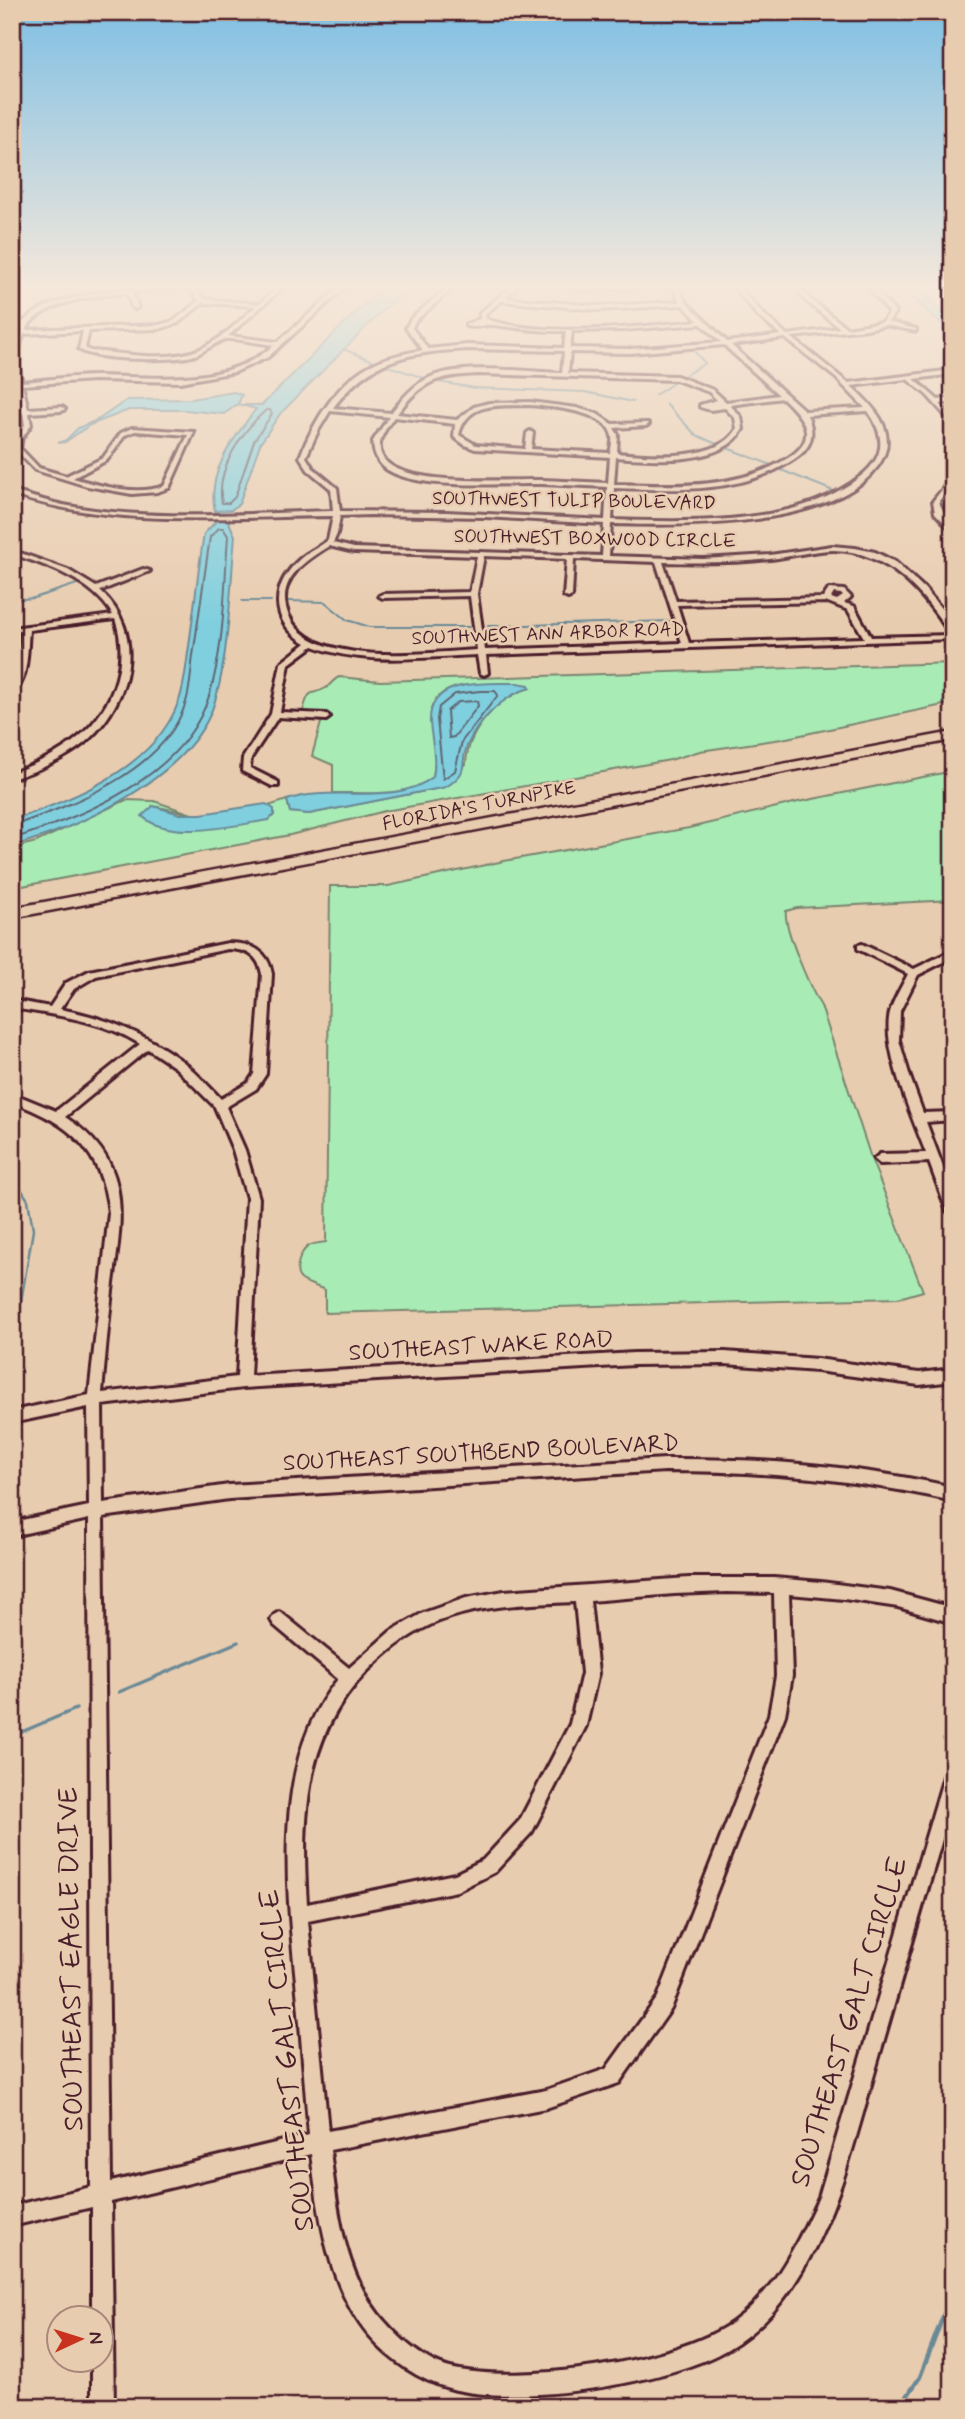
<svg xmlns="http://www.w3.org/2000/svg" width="965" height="2419" font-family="Mynerve,sans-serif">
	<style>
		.green { fill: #a9ebb5; stroke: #7a8570; stroke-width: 2 }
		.water { fill: #80cfde; stroke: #6a8996; stroke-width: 2 }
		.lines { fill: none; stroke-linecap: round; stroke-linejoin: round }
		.shore { stroke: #606573; stroke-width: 2 }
		.stream-far3 { stroke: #6a8996; stroke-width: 2 }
		.stream-far2 { stroke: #6a8996; stroke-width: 2.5 }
		.stream-far1 { stroke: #6a8996; stroke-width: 3.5 }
		.stream { stroke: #6a8996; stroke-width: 4.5 }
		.minor-casing { stroke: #4a1f2b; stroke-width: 6 }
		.highway-casing { stroke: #4a1f2b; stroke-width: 5 }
		.minor { fill: #e8ccaf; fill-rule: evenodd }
		.highway { fill: #e8ccaf; fill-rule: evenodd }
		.labels { text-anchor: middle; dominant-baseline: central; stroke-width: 5; stroke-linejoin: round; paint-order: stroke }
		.far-street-label { font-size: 19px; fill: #4a1f2b; stroke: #e8ccaf }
		.street-label { font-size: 23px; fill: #4a1f2b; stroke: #e8ccaf }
		.near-street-label { font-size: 28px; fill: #4a1f2b; stroke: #e8ccaf }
	</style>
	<rect width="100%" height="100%" fill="#e8ccaf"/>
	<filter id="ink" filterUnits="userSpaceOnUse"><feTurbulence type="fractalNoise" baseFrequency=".0143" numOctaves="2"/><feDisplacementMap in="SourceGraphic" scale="14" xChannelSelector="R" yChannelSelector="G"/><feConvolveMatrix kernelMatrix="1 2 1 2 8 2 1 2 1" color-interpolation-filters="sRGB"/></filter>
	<g filter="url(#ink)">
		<g class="green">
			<path d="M953,663V703L782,739L700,751L670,760L385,811L290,835L12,888V848L36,842L126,800L154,801L192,814L153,806L166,826L194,830L287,800L290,812L309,814L440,788L466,764C467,731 498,697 530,688C503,686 441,674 431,709L435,761L433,777C406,799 364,792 333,793V765L312,756L322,719L328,720L330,716L303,711C310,686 310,697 326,688C330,685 333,680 339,677L380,681Z"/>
			<path d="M953,771V900L797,908L786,911C783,927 811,990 821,1006L872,1161L923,1291L899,1298L325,1313V1290C319,1287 302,1283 299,1277C294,1269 301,1250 309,1246C313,1243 321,1243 326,1242L330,886H388L504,861L689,828L798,802Z"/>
		</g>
		<g class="water">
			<path d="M389,285H414L386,307L280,414L260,444L239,504L231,510L215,511C206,472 234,438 256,409L241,405H262L358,310Z"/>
			<polygon points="900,285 914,285 953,321 953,330 934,318"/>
			<polygon points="234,392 242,395 238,404 224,414 185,410 129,410 90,425 65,442 58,443 66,440 78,428 99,419 127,400 191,399"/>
			<path d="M217,520H228L235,536C230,586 229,679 207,721C173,784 78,828 12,846V820C72,800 154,768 178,703C185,686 186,664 189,646C194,609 198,571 204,534Z"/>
			<path d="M517,683L529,685L530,688C505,694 477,721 467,746C459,766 471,771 446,787L309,814L290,812L287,800C331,784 395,807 433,777L434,771C436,754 431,738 430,722C428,677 487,684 517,683Z"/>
			<path d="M266,804L274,809V815L269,820C235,825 169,842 142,816L153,806L180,814H201Z"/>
		</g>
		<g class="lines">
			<g class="shore">
				<path d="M266,410H270L272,414L254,441L235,497L229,503H222C215,470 242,431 266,410Z"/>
				<polygon points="480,691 495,691 498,695 462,741 455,771 443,779 437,719 439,707 455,694"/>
				<polygon points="477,701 478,706 454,737 449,738 447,711 458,702"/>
				<path d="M12,826C72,805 165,771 186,702C191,686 191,666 194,649C199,612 205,574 210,537L219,528H223L228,536C224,589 225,645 209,696C184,776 85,816 12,839"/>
			</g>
			<g class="stream-far3">
				<polyline points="343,349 376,362"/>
				<polyline points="385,365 424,378"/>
				<polyline points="682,377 705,363 691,348"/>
				<polyline points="432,381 475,388 585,392 633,402"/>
				<polyline points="655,395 678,380"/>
				<polyline points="238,404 241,405"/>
				<polyline points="666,404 696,435 719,445"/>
				<polyline points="727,448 774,466"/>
				<polyline points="781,470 836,492"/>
				<polyline points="12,600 34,598 77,584"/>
				<polyline points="242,601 271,601"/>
				<polyline points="288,601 325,602 347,620 370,627 469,627"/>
				<polyline points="488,626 672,621"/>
			</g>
			<polyline class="stream-far2" points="12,1175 28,1200 33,1230 12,1355"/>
			<g class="stream-far1">
				<polyline points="12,1678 15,1734"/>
				<polyline points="119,1692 238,1642"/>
				<polyline points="12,1736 76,1709"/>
			</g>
			<polyline class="stream" points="900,2407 920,2377 953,2290"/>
			<defs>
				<g id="minor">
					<path d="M176,285H197L194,287L204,299L259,304L280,285H286L228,336L278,342L342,285H348L268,357L235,372L180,382L94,380L22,385L28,409L62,407L65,409L62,411L29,413L31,425L22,438L20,448L39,468L66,476L103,458L121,433L132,428L194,432L169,488L157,492L132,494L87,486L35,470L14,448L16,438L25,425L23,413L12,414V410H22L16,386L12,385V383L16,382C12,364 12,345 18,331C34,292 139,288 176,285ZM189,287L199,301L174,321L159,325L25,330C42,301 96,295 127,293L132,307L135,309L138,307L132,292ZM203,303L256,306C238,322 221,340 200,349C167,363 125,353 90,351L85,348L89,331L159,329L178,323ZM83,331L79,349C95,361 171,361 192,356C203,353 218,340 226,339C239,338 261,344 274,345C227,387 156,377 97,376C72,376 47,380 22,382C18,365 17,350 24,334ZM135,431L188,435L164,486C136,496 101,486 73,478L107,460L125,435Z"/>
					<path d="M450,285H456L415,321L412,328L428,349L467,345L564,348L566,331C541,332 518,328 493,325C483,324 479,329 466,326V324L480,319V313L513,285H519L505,298L598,306L680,302L673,287L587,290L552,285H694L678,287L686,302L727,342L781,335L758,316L732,285H737L762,313L787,335L840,328L806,301L793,285H798L810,299L847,328L883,322L889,312L866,285H871L895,312L888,322L916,329V331L885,325L867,329L791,337L848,383L953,370V374L914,379L938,400L953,398V402L940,404L953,418V424L927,395L907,379L851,386C875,408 901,434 878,466C833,529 681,526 611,524L609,556L703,559L770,555L832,546L855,548L875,552L895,562L924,588L946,614L953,625V634H950C923,592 887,551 834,550C813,550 791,557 770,559C735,563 699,563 663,562L676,601L823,598L829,589L844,590L851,597L844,603L854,606L871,637L953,635V639L486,655L488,673L484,675L480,673L477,655C424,657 364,666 313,646L289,664L280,712L326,714L330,717L326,720L278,717L251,758L250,768L278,782V786H272L242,771L243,758L271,714L281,663L306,643C269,622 270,585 301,558C309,551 320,547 328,540L333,516C225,517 116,528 12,495V491C31,496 50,503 69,506C156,522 246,513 333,511L331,489L308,470L300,457C313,422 339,379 375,363C390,356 407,353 423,350L406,328L411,319ZM501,301L598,310L683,305L698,321C638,327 541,338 486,319L485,314ZM701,324L721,342L630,349L570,348L572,331L623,330ZM785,338L836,378L865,408L805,411L731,345ZM724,345L779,395L726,402L713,390L677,376L568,373L570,352L630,353ZM467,349L564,351L562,373C527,372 462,363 431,377C414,384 402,399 391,413L333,408C371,357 408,353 467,349ZM478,374L676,380L709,392L717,400L700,405V407L710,410L725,408L735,418L737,429C718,462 649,456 617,453L618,435L614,428L646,426L649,424L648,423L612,424L597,414L577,408L530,402L489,403L474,407L457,420L397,414C422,380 438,376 478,374ZM783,398C804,418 820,438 788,458C737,490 672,486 614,484L616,457C652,460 723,466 743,429L741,417L730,405ZM530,405C550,407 607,410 612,436C613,441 611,448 610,453L531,449L533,433L530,431L527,433L525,449L476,445L459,435C467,400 500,406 530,405ZM330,411L389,417L373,441C373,452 377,462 386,469C419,491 502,483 542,484C564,485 586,486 607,487L605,520L446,512L340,511L337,488L313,468L306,457L318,431ZM868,411C885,436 886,456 861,476C798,527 688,522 612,520L614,488C674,490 741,494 793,460C811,449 816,434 807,415ZM394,417L455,424L454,437L465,445L475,449L610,457L608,483C586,482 564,481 543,480C510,479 397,488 382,456C375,441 386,429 394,417ZM370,515L485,517L604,524L602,556L354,548L333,543L337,534L340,516ZM329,546L354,552L477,556L470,592L383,594L379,596L383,598L470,596L477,650C429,652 300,671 286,607C279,577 308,559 329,546ZM484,556L567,559L564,596L568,598L572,596L574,559L656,562L682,643L485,650L477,594ZM834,593L841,594L843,596L837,600L831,598ZM828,602L848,610L864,638L689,643L677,605Z"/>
					<polygon points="945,285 951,285 953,292"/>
					<path d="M953,476V483L939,501C942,513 953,521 953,532L935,513L933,501Z"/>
					<path d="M12,550L68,570L96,587L143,569L150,571L100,591C147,633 131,700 89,739C68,758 39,770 12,779V773C59,756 103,730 117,678C122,658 122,639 115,619L29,630C27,650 29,682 12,694V682L18,669L21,631L12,632V628L113,615C92,580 49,566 12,554Z"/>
					<path d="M228,943C251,943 268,950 272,974L266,1074L256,1089L226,1107L245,1150L259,1198L250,1376L634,1353L725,1352L817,1359L919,1373L953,1369V1381L919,1385L817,1371L725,1364L634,1365L243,1388L102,1405L103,1503L229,1485L665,1459C762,1458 858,1466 953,1487V1501C858,1479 763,1471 665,1471L229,1499L103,1517L111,2182L309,2135C305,2090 302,2046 298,2001C288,1899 268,1765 338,1679L274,1625L271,1620L274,1615L279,1612L284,1615L349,1668L391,1631L423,1613L466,1598L504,1591L689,1578H774L821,1582L890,1591L953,1608V1623L898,1607L844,1599L789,1594L792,1676L785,1715L671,2009L619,2083L546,2108L330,2150C337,2208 344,2278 386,2323C402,2341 426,2362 450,2368C518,2385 676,2363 733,2322C774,2293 798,2242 819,2197L945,1773L947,1767L953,1765V1802C927,1890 902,1977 877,2064C854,2142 837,2221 790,2290C773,2314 752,2335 726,2350C668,2384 514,2407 449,2388C419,2380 390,2360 370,2337C328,2288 319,2216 311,2154L111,2202L114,2407H92V2360H102V2318H92V2207L12,2226V2206L91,2187L89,1519L12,1536V1522L89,1506L88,1407L12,1423V1411L89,1395L109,1213C102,1150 70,1123 12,1102V1093L56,1111L140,1044C102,1020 55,1015 12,1008V1000L50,1007L66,983L89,971ZM228,949C247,950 258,954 262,974L254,1074L248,1083L221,1099C209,1087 196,1072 182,1061C146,1034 105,1017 60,1009L74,989L96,976ZM148,1049L176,1068L215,1107L233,1150L247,1198L237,1377L102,1393C105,1359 108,1325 112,1291C121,1220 136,1162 65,1117ZM727,1592L774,1593L776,1676L769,1715L658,1997L606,2069L546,2090L328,2131L308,1921L457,1891L495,1872L532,1832L586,1726L598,1673L590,1601L674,1594ZM575,1602L582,1673L570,1724L520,1820L483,1860L455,1874L307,1904C301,1810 305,1725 380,1659C400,1641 423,1626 448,1618C489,1604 533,1604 575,1602Z"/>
					<path d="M862,944L914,969L953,950V957L918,975L900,1011L899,1040L910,1077L923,1113L953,1112V1120L926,1122L953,1194V1216L947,1211L929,1162L880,1164L874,1159L880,1154L926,1153C913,1119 879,1043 891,1009C895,997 902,986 908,974L858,949V945Z"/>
				</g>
				<polygon id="highway" points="953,732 953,740 12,918 12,908"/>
			</defs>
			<use href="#minor" class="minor-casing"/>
			<use href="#highway" class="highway-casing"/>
			<use href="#minor" class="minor"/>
			<use href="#highway" class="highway"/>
		</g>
	</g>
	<linearGradient id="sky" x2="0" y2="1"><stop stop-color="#7ebfe4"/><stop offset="0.46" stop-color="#f5e8db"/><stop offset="1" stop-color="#f5e8db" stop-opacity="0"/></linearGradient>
	<rect width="965" height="624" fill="url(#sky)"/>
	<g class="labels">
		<g class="far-street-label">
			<text transform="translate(574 501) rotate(1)">SOUTHWEST TULIP BOULEVARD</text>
			<text transform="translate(595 539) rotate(1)">SOUTHWEST BOXWOOD CIRCLE</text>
			<text transform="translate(548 634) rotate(-2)">SOUTHWEST ANN ARBOR ROAD</text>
			<text transform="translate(479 806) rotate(-11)">FLORIDA'S TURNPIKE</text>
		</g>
		<g class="street-label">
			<text transform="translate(481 1347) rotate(-3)">SOUTHEAST WAKE ROAD</text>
			<text transform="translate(481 1454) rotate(-3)">SOUTHEAST SOUTHBEND BOULEVARD</text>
		</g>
		<g class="near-street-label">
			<text transform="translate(72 1959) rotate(-91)">SOUTHEAST EAGLE DRIVE</text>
			<text transform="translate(850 2022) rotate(-73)">SOUTHEAST GALT CIRCLE</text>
			<text transform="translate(288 2060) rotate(-96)">SOUTHEAST GALT CIRCLE</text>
		</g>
	</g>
	<rect width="965" height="2419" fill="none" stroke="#e8ccaf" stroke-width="42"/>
	<rect x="21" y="21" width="923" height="2377" fill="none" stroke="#4a1f2b" stroke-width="2.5" filter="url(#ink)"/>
	<g transform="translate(80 2339) rotate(86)"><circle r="33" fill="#e8ccaf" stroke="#a9877a" stroke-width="2"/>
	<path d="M0-5L12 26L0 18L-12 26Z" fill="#c8321e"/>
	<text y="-10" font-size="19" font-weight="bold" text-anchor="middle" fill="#4a1f2b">N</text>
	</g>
</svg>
